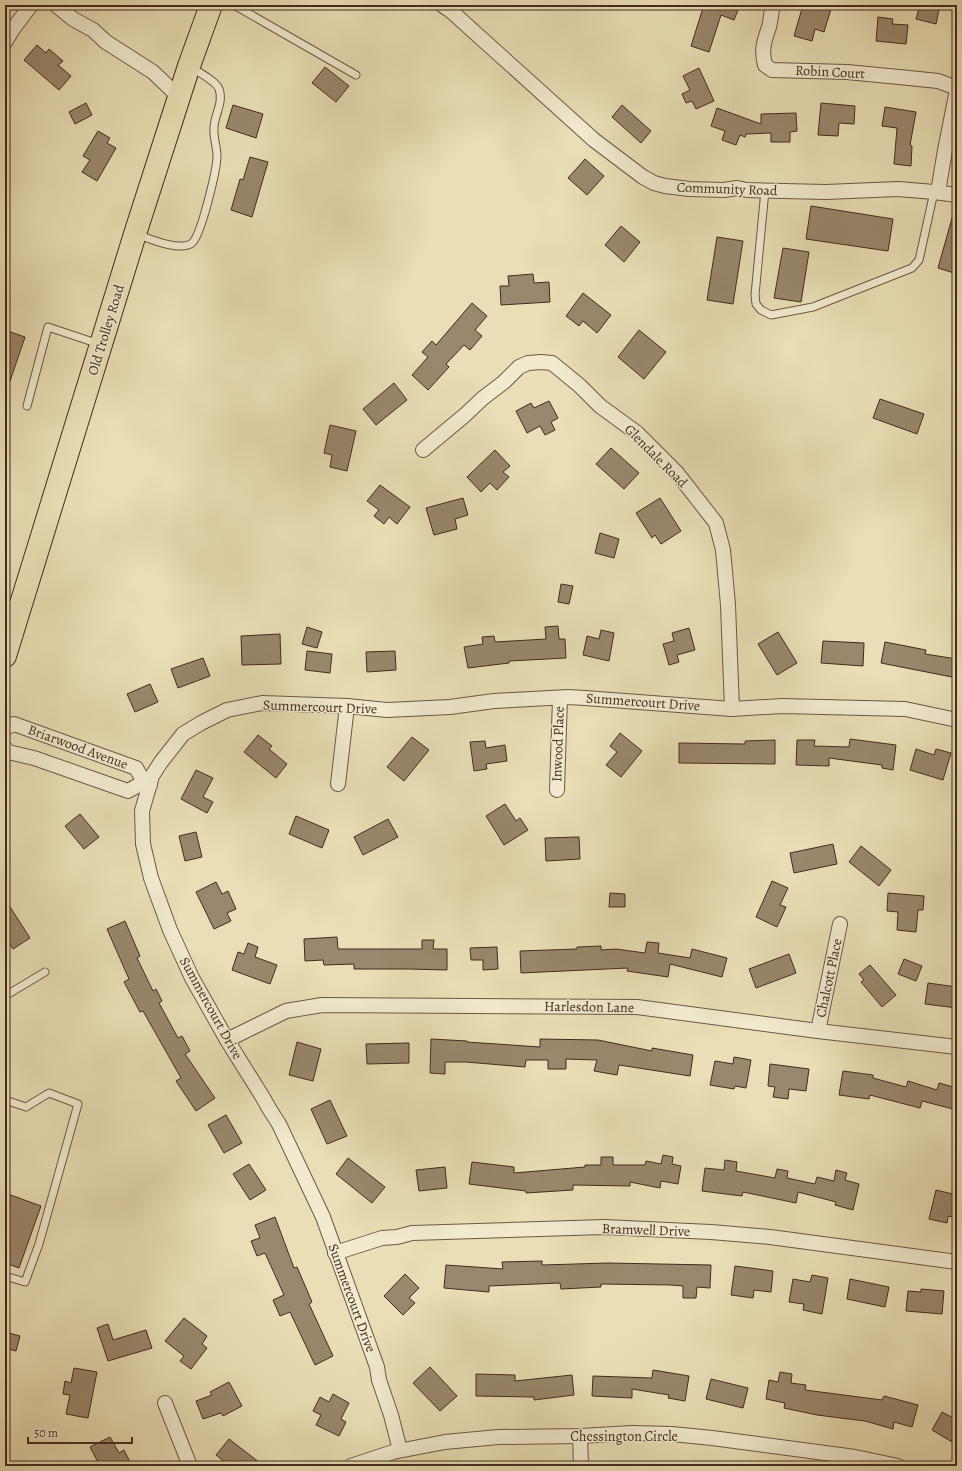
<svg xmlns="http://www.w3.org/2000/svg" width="962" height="1471" font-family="Alegreya,serif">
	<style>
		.building { fill: #99886d; stroke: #432b1e }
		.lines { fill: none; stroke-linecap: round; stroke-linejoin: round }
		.service-casing { stroke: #6c5844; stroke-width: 9 }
		.minor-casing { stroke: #6c5844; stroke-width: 16 }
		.primary-casing { stroke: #432b1e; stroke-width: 24 }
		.service { stroke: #f1eacf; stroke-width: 7 }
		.minor { stroke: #f1eacf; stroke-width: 14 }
		.primary { stroke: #e9deb5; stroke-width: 22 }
		.labels { text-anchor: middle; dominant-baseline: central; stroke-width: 3; stroke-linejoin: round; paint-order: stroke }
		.street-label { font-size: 14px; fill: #432b1e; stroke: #f1eacf }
	</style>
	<rect width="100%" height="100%" fill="#e9deb5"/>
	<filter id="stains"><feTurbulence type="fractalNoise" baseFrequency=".005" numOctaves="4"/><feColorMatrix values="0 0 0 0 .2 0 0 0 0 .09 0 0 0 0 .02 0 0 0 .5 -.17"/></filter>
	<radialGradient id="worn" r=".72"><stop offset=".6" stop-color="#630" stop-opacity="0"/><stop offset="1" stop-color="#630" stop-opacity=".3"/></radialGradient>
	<g class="building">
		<polygon points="698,5 740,5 734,20 721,15 709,52 691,46 703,8"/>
		<polygon points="803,5 817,5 831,9 824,32 815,29 812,41 794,36"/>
		<polygon points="920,5 940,5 936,24 916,19"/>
		<polygon points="878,17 893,19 892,24 908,25 906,44 876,41"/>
		<polygon points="37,45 46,53 49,49 63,61 58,65 71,76 59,90 24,60"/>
		<polygon points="325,67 349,86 336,102 312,83"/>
		<polygon points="699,68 714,101 696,109 692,101 686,103 682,94 690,90 683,76"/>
		<polygon points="86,103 92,115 75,124 69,112"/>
		<polygon points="821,103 855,106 854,124 839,123 838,136 818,135"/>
		<polygon points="233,105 263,114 256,138 226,128"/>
		<polygon points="622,105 651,131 641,143 612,117"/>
		<polygon points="885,107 916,112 910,145 912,146 911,166 894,164 897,128 882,126"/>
		<polygon points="717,108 761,124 761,114 796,113 797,131 790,132 790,142 771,142 771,133 746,134 745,137 740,135 736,145 722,140 725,131 711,126"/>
		<polygon points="98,131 110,138 107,143 116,148 97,181 82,172 90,160 83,156"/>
		<polygon points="250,157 268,162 252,217 231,210 240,179 243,180"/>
		<polygon points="585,159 604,176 587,195 568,178"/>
		<polygon points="811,206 893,219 888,251 806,239"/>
		<polygon points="954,211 957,211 957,274 938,268"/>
		<polygon points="621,226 640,242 624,262 605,245"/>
		<polygon points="717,237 743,241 733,304 707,300"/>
		<polygon points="783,248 809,252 801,302 774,298"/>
		<polygon points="533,274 534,283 549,282 550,302 501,305 500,286 509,286 508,276"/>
		<polygon points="583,293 611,315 597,333 583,321 579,326 566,316"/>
		<polygon points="472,303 487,316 475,330 482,336 470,350 464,345 446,364 449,367 428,390 412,375 428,357 422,352 432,341 436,345"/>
		<polygon points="5,330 25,337 7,390 5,390"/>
		<polygon points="639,330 666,352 644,379 618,357"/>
		<polygon points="394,383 407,400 376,425 363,409"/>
		<polygon points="880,399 924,414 917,434 873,418"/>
		<polygon points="549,401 558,418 551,422 555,430 545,435 540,426 527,433 516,411 531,403 534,408"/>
		<polygon points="330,425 356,431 347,471 330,467 332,455 324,453"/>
		<polygon points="611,448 639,473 624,489 596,464"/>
		<polygon points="495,450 510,466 503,472 509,477 497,490 490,483 481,492 467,477"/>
		<polygon points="380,485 410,507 397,524 389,517 384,524 374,516 379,510 367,501"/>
		<polygon points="463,498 468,515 455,519 457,529 434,535 426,508"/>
		<polygon points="660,498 681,531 661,544 655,535 652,538 636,513"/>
		<polygon points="600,533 619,539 614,558 595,553"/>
		<polygon points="561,584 573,586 569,604 558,602"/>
		<polygon points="558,626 559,639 565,639 566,658 509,661 509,663 468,668 464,647 483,644 482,637 494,636 495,642 546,639 545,627"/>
		<polygon points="307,627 322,632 317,648 302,644"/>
		<polygon points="689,628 695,650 677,655 679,662 669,665 663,644 674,641 672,633"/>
		<polygon points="601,630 614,633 609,661 583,655 587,636 599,639"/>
		<polygon points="778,632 797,663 777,675 758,644"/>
		<polygon points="280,634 281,664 242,665 241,636"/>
		<polygon points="823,641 864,643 863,666 821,663"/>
		<polygon points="885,642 926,650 925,654 957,659 957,678 881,663"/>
		<polygon points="307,651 332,654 330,673 305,670"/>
		<polygon points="395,651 396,670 367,672 366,652"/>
		<polygon points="203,658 210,676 178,688 171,669"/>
		<polygon points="150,684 158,702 135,712 127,694"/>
		<polygon points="620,733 642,751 621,777 606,765 617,752 610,746"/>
		<polygon points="258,735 272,746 269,749 287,764 276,778 244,752"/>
		<polygon points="412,737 429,750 404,781 387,767"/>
		<polygon points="850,739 896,745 893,770 882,768 882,765 829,758 829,766 796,765 797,740 815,740 814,746 849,747"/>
		<polygon points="775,740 775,764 679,763 679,743 745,744 745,741"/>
		<polygon points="485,741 486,748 505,745 507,761 486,764 487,769 474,771 470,742"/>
		<polygon points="916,749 934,755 936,749 951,753 943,780 910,770"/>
		<polygon points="196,770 213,778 203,797 213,802 207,813 181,799"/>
		<polygon points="505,804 516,821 520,818 528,830 504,845 486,816"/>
		<polygon points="80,814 99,837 84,849 65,826"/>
		<polygon points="296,816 329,830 322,848 289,834"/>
		<polygon points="388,819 398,837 363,855 354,837"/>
		<polygon points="196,832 202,857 185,861 179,836"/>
		<polygon points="579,837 580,859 546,861 545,838"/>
		<polygon points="833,844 837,864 794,873 790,853"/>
		<polygon points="861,846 891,870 879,886 849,862"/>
		<polygon points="772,881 788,888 780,905 786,907 777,927 756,917"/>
		<polygon points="216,882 222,894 228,891 236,909 227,913 231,921 214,929 196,892"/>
		<polygon points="610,893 625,894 625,907 609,907"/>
		<polygon points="888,893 924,896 923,910 918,910 916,932 897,930 898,912 887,911"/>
		<polygon points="5,899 30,938 13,949 10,944 5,948"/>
		<polygon points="125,921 140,956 137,958 153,991 156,989 162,1001 159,1003 178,1038 182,1036 190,1051 185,1054 215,1098 196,1111 176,1081 181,1078 143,1011 140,1012 124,982 129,979 107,929"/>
		<polygon points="337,937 338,949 422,949 422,940 434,940 433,949 447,949 447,970 408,969 354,969 354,964 324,965 323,960 305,961 304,939"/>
		<polygon points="647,942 659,943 658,953 690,958 692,949 727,958 722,977 670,964 668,977 627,971 628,968 521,973 520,951 577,949 577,947 601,946 601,950 616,949 645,953"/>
		<polygon points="248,943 258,947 255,957 277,965 270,984 232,970 238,952 244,954"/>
		<polygon points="497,947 498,969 483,970 483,960 471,960 470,948"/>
		<polygon points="789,954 796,973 756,988 749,969"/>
		<polygon points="904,959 922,966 916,981 898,974"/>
		<polygon points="870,965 896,995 882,1007 861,982 864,980 859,974"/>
		<polygon points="928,983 957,987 957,1008 925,1004"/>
		<polygon points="431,1039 467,1041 467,1042 540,1047 540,1039 598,1040 652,1051 652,1048 693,1055 690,1076 619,1065 617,1075 594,1071 597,1060 566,1059 566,1069 548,1069 548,1060 526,1060 525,1067 466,1062 445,1062 445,1074 430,1073"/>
		<polygon points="297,1042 321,1049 313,1081 289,1075"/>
		<polygon points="409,1043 409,1063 367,1064 366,1044"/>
		<polygon points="734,1057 751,1060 746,1088 735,1086 734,1089 710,1085 715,1061 733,1064"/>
		<polygon points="770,1064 809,1069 806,1091 789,1089 788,1099 773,1097 775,1087 768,1086"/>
		<polygon points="843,1071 873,1075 873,1078 906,1087 908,1081 937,1090 939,1083 957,1088 957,1110 922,1101 920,1108 870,1095 869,1099 839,1095"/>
		<polygon points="330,1100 347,1136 327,1144 311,1109"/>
		<polygon points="226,1115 242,1143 224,1153 208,1125"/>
		<polygon points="663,1155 673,1157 672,1164 681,1166 678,1184 661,1181 660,1188 630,1182 630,1186 573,1185 573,1190 526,1193 526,1191 469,1184 472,1162 514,1167 514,1173 585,1167 585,1165 601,1165 601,1157 613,1157 613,1165 645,1165 646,1161 661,1164"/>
		<polygon points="348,1158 385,1187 372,1203 336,1174"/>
		<polygon points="725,1160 737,1162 736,1171 775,1178 777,1169 788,1171 787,1178 815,1184 817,1177 834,1181 836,1170 847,1173 845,1180 859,1184 853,1210 835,1205 836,1202 798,1192 796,1203 743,1192 742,1196 702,1191 705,1168 724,1170"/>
		<polygon points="249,1164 266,1190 250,1200 233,1174"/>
		<polygon points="445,1167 447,1188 419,1191 416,1170"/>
		<polygon points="936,1190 957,1195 957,1218 948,1216 947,1223 929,1219"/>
		<polygon points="5,1193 41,1206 19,1268 5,1263"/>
		<polygon points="275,1217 294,1268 297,1267 312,1302 309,1304 333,1356 315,1365 290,1312 280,1316 273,1300 284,1295 265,1253 257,1256 251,1241 260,1238 255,1225"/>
		<polygon points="542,1261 542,1265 608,1263 711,1265 710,1288 697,1287 696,1298 683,1298 683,1286 671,1285 601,1284 601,1287 561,1289 560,1283 489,1286 489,1292 444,1288 446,1265 503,1269 502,1262"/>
		<polygon points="735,1266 773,1271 771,1292 754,1290 753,1298 731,1295"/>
		<polygon points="405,1274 419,1288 409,1298 415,1303 403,1315 384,1296"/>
		<polygon points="812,1275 828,1278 822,1314 803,1310 804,1304 789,1302 793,1279 810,1282"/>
		<polygon points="850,1279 889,1287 885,1307 847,1299"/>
		<polygon points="921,1289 944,1291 942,1314 906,1311 908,1291 921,1292"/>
		<polygon points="184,1318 207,1336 202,1344 207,1348 191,1369 180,1361 184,1356 165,1341"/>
		<polygon points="108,1324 113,1340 146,1330 152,1348 108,1361 97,1328"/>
		<polygon points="5,1332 20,1336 16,1351 5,1348"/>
		<polygon points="430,1367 457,1396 440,1411 413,1383"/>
		<polygon points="74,1368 97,1372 88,1418 66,1414 70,1395 63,1394 65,1381 71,1383"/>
		<polygon points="653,1370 689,1376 685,1401 668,1398 669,1395 632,1389 632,1398 592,1396 593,1376 652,1378"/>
		<polygon points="780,1372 792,1374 791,1383 806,1385 805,1390 882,1400 884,1396 918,1405 912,1427 894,1422 893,1429 865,1421 817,1415 784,1408 785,1403 766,1399 769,1380 778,1382"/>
		<polygon points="476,1374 515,1375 515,1381 572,1375 574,1395 534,1400 534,1397 476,1396"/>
		<polygon points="711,1379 748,1388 743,1408 706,1399"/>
		<polygon points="229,1382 242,1406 223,1416 221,1413 203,1419 196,1401 212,1395 210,1392"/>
		<polygon points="333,1394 349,1403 341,1419 346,1422 339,1436 316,1425 321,1415 313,1411 320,1397 329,1402"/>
		<polygon points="942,1412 957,1420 957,1445 932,1430"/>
		<polygon points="110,1437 119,1453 124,1450 132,1466 100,1466 90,1447"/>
		<polygon points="229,1439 264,1466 230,1466 216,1455"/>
	</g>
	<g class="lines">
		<defs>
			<g id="service">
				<polyline points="234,5 356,75"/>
				<polyline points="765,190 755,295 756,304 761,310 771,315 813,307 912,268 919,260 934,192"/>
				<path d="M136,234C150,239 180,252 192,243C201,236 217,169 217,156C217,147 213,137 214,128C214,115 224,103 219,89C216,81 198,72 191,67"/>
				<polyline points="27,406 48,327 99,344"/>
				<polyline points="5,996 45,972"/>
				<polyline points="5,1100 26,1107 49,1093 78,1104 39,1244 25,1282 5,1276"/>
			</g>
			<g id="minor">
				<polyline points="56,5 73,19 93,30 106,42 153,72 179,97"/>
				<polyline points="442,5 451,11 594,140 643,177 654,183 665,186 689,189 724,190 737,188 747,190 826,192 898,189 934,192 957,195"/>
				<path d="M773,5C771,12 771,20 769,27C764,42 761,49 765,65L772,70L847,72L899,77L938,81L957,88"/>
				<polyline points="5,42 13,29 31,5"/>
				<polyline points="938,192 945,150 957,90"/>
				<polyline points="423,450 465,415 483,398 504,382 519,367 528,363 541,362 552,363 580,386 600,406 637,433 677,473 716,523 723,550 728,605 732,709"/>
				<polyline points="5,728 14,724 136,768 144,782 150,785"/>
				<polyline points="5,748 8,752 34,758 128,791 144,782"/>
				<polyline points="338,784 347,706"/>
				<polyline points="557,790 560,698"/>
				<polyline points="818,1031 840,924"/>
				<polyline points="227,1040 286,1011 322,1005 637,1007 818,1031 957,1047"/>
				<polyline points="335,1253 382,1238 397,1237 412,1233 604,1227 711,1232 770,1237 957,1262"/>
				<polyline points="165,1403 190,1466"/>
				<polyline points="580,1436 581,1466"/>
				<polyline points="400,1450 391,1415 379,1380 377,1367 323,1217 279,1124 270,1110 262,1096 227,1040 192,978 170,930 151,878 143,844 142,811 152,776 161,762 183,734 201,723 227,710 262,703 347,706 387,710 450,707 494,701 568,697 585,698 732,709 782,706 905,709 957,720"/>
				<polyline points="351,1466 393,1452 445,1442 498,1437 580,1436 632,1433 672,1434 712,1438 855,1457 898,1466"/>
			</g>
			<polyline id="primary" points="5,656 135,234 189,66 211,5"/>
		</defs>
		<use href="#service" class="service-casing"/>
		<use href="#minor" class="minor-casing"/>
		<use href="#primary" class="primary-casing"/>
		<use href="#service" class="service"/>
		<use href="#minor" class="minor"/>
		<use href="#primary" class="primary"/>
	</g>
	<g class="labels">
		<g class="street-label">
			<text transform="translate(830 72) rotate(3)">Robin Court</text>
			<text transform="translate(727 189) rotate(2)">Community Road</text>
			<text transform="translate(106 330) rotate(-73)">Old Trolley Road</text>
			<text transform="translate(656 456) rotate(45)">Glendale Road</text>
			<text transform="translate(643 702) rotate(4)">Summercourt Drive</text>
			<text transform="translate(320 707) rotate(2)">Summercourt Drive</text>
			<text transform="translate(558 744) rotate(-88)">Inwood Place</text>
			<text transform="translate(78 747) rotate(20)">Briarwood Avenue</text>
			<text transform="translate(829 978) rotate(-78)">Chalcott Place</text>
			<text transform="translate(589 1007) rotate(1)">Harlesdon Lane</text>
			<text transform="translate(211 1008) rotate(61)">Summercourt Drive</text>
			<text transform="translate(646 1230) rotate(2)">Bramwell Drive</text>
			<text transform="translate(352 1298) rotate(70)">Summercourt Drive</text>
			<text x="624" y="1436">Chessington Circle</text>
		</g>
	</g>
	<rect width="962" height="1471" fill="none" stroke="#e9deb5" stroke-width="20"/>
	<rect x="6" y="6" width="950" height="1459" fill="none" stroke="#432b1e" stroke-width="2"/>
	<rect x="10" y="10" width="942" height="1451" fill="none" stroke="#432b1e"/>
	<path d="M28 1437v6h104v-6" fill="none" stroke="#432b1e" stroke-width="2"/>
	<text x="34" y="1437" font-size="12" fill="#432b1e" stroke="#f1eacf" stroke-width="3" paint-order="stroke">50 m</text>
	<rect width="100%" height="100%" filter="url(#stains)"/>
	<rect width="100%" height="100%" fill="url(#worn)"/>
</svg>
